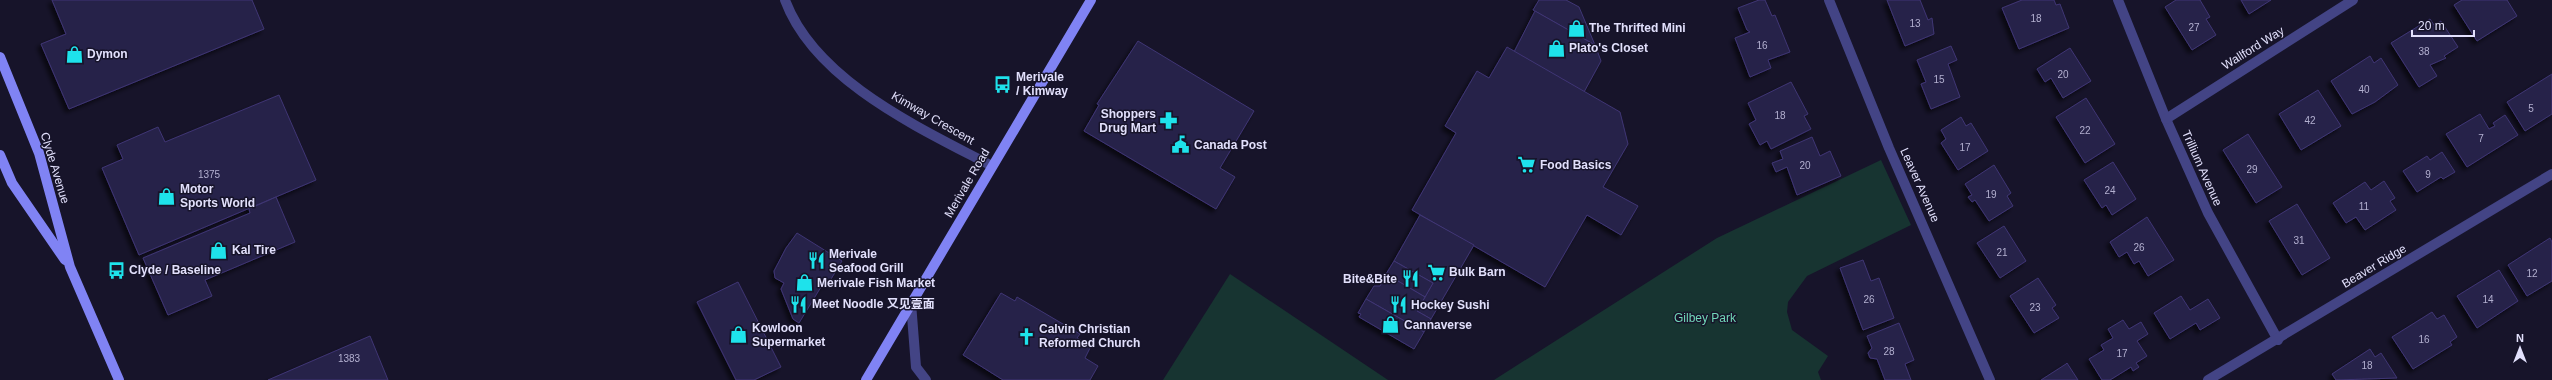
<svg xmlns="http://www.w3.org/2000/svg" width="2552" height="380" font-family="Arial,'Noto Sans SC',sans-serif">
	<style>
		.green { fill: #173431 }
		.building { fill: #27224a; stroke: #3f3674; filter: url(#shadow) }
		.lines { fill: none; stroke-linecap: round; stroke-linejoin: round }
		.street { stroke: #434485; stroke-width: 10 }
		.secondary { stroke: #8083f4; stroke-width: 10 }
		.labels { text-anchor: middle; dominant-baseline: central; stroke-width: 3; stroke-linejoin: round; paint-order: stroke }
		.number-label { font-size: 10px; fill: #b3b0d0 }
		.poi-label { font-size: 12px; font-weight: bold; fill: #e2e0fc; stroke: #17142a; text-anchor: start }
		.street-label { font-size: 12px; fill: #e2e0fc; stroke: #17142a }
		.park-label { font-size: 12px; fill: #71d7b8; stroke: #17142a }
	</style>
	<defs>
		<filter id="shadow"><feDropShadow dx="-3.5" dy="3.5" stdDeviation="2" flood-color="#0009"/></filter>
	</defs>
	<rect width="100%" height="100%" fill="#17142a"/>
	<g class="green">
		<polygon points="1881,160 1911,225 1807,276 1788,302 1787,312 1792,330 1828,356 1818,372 1821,380 1494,380 1717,238"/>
		<polygon points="1230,274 1388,380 1163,380"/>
	</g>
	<g class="building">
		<polygon points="52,0 252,0 264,29 69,109 41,44 66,34"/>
		<polygon points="1539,0 1566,0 1579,7 1595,45 1533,10"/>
		<polygon points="1759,0 1765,0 1772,16 1775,15 1790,52 1768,60 1771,68 1750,77 1735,38 1750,32 1747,30 1738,8"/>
		<polygon points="1887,0 1920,0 1928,20 1932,18 1934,34 1905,46"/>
		<polygon points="2022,0 2054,0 2056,5 2060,4 2069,28 2019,49 2002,8"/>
		<polygon points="2176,0 2200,0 2210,17 2206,19 2216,35 2192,50 2165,7"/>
		<polygon points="2241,0 2271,0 2249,14"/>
		<polygon points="2462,0 2507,0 2517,16 2477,41 2454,5"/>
		<polygon points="1535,11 1595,45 1601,61 1584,92 1514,52"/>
		<polygon points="2430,19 2434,25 2441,21 2458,47 2444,56 2446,58 2430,65 2437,76 2419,87 2391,43"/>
		<polygon points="1138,41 1254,111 1220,168 1235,177 1216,209 1084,131 1099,105 1097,104"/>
		<polygon points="1951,46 1957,60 1948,64 1960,97 1931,109 1921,84 1926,82 1917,60"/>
		<polygon points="1507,47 1620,112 1628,144 1603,187 1638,206 1621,235 1587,215 1545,287 1412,210 1456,133 1445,126 1477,71 1489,78"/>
		<polygon points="2070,48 2091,81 2063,98 2051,78 2045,82 2037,69"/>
		<polygon points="2370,56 2374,63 2381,58 2398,85 2375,102 2352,114 2331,81"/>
		<polygon points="2552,74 2552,114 2525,131 2507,102"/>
		<polygon points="1791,82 1808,114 1804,116 1811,129 1771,149 1767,141 1760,145 1749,124 1756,120 1748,103"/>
		<polygon points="2318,90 2341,126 2301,150 2279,114"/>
		<polygon points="279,95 316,180 139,255 102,168 123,159 117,145 158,127 165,142"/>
		<polygon points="2086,98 2115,144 2085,163 2056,117"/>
		<polygon points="2480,114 2489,129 2495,126 2493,123 2505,115 2518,135 2467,167 2446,134"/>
		<polygon points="1961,117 1966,126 1971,123 1988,151 1958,170 1941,143 1946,139 1941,130"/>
		<polygon points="2248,134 2282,187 2256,203 2223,150"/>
		<polygon points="1812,137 1820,156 1830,151 1841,176 1797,195 1787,167 1776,172 1772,163 1783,159 1780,151"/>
		<polygon points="2442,152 2455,172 2443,179 2441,177 2417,192 2403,171 2427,156 2430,160"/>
		<polygon points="2113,162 2136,199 2112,215 2106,205 2102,208 2084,180"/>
		<polygon points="1994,165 2011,193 2007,196 2013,206 1989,221 1975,200 1972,202 1968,197 1972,195 1965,184"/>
		<polygon points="2384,181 2395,198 2390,201 2396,210 2365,230 2356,217 2346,223 2333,203 2365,182 2371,190"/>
		<polygon points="276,197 295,242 205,280 212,296 168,315 143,258 250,213 249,209"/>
		<polygon points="2297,204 2330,258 2302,275 2269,221"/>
		<polygon points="1420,215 1474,245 1431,319 1417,311 1433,283 1394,261"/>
		<polygon points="2147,217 2174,260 2148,276 2139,261 2134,264 2127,252 2119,257 2110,242"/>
		<polygon points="2004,226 2026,261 2000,278 1977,243"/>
		<polygon points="797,233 842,261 828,284 824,282 799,323 793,319 781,289 784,283 775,278 774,271 786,248"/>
		<polygon points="2550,238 2552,242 2552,281 2527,296 2508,265"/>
		<polygon points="1863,260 1871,281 1879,278 1894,318 1863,330 1840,268"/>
		<polygon points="1394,261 1433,283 1425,297 1386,274"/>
		<polygon points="2499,270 2518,301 2477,328 2457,296"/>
		<polygon points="1386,274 1425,297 1417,311 1431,319 1424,332 1366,299 1374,286 1380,286"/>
		<polygon points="2038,278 2056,305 2052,308 2059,318 2034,333 2010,296"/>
		<polygon points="738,282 781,367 754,380 736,380 697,302"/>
		<polygon points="1001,293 1015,301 1017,297 1080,334 1077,338 1091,346 1085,358 1098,366 1090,380 1003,380 963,355"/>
		<polygon points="2181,296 2190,310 2208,299 2220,318 2200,330 2196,323 2170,339 2154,313"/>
		<polygon points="1366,299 1424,332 1414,349 1359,317 1361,314 1358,313"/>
		<polygon points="2432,312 2437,319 2444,315 2457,337 2450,342 2452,345 2413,369 2392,337"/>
		<polygon points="2123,320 2129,329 2141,322 2148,334 2137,341 2147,356 2136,363 2139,367 2133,371 2131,367 2110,380 2102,380 2089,359 2104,350 2101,345 2113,338 2108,329"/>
		<polygon points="1899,323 1914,360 1905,364 1911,380 1885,380 1877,359 1870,358 1868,353 1872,348 1867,336"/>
		<polygon points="370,336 388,380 268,380"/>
		<polygon points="2370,349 2375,357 2381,353 2397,378 2336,380 2332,374"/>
		<polygon points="2067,363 2078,380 2041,380 2066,364"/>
	</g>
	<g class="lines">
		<g class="street">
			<path d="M785,0C815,81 920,128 992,166"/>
			<polyline points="1829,0 1889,148 1990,380"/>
			<polyline points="2118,0 2166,119 2208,213 2278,340"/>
			<polyline points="2166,119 2353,0"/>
			<polyline points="911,303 916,367 926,380"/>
			<polyline points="2208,380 2552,174"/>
		</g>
		<g class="secondary">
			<polyline points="0,57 39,153 70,267 119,380"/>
			<polyline points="0,155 12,183 65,260"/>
			<polyline points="866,380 1091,0"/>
		</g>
	</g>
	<defs>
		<symbol id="shop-bare" viewBox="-9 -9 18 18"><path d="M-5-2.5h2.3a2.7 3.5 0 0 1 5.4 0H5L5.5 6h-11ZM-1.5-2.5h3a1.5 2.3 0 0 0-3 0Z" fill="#1ee2eb" stroke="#17142a" stroke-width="2.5" paint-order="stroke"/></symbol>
		<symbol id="bus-bare" viewBox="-9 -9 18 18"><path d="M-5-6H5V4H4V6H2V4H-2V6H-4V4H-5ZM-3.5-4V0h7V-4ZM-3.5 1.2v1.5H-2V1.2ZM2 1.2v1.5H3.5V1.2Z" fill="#1ee2eb" stroke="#17142a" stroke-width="2.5" paint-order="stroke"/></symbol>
		<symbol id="pharmacy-bare" viewBox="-9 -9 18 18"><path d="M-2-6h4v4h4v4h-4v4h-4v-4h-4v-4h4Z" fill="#1ee2eb" stroke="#17142a" stroke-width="2.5" paint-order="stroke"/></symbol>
		<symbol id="civic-bare" viewBox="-9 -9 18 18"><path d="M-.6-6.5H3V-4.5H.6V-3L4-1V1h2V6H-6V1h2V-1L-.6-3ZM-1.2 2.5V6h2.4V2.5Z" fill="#1ee2eb" stroke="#17142a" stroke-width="2.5" paint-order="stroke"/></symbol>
		<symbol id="supermarket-bare" viewBox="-9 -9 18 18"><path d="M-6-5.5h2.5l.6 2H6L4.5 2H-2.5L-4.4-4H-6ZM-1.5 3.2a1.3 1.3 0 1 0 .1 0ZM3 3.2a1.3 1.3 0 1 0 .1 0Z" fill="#1ee2eb" stroke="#17142a" stroke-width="2.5" paint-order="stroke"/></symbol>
		<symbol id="restaurant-bare" viewBox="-9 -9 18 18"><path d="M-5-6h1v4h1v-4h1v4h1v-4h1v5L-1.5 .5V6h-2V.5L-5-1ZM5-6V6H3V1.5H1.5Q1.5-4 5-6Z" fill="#1ee2eb" stroke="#17142a" stroke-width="2.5" paint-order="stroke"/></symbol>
		<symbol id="church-bare" viewBox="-9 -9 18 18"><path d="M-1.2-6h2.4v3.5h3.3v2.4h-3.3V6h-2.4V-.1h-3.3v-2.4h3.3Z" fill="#1ee2eb" stroke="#17142a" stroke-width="2.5" paint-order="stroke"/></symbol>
	</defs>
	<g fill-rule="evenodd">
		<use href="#shop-bare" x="1564" y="16" width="25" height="25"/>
		<use href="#shop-bare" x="1544" y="36" width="25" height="25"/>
		<use href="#shop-bare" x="62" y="42" width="25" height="25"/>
		<use href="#bus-bare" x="990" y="72" width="25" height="25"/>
		<use href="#pharmacy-bare" x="1156" y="108" width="25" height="25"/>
		<use href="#civic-bare" x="1168" y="132" width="25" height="25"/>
		<use href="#supermarket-bare" x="1514" y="152" width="25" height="25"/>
		<use href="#shop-bare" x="154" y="184" width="25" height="25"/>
		<use href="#shop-bare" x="206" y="238" width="25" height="25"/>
		<use href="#restaurant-bare" x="804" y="248" width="25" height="25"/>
		<use href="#bus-bare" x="104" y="258" width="25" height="25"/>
		<use href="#supermarket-bare" x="1424" y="260" width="25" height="25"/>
		<use href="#restaurant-bare" x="1398" y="266" width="25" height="25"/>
		<use href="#shop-bare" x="792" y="270" width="25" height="25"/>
		<use href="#restaurant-bare" x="786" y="292" width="25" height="25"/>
		<use href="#restaurant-bare" x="1386" y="292" width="25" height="25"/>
		<use href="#shop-bare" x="1378" y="312" width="25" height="25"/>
		<use href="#shop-bare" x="726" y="322" width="25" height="25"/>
		<use href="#church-bare" x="1014" y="324" width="25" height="25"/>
	</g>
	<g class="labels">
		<g class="number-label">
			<text x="2036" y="18">18</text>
			<text x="1915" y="23">13</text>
			<text x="2194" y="27">27</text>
			<text x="1762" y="45">16</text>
			<text x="2424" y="51">38</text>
			<text x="2063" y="74">20</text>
			<text x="1939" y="79">15</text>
			<text x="2364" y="89">40</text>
			<text x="2531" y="108">5</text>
			<text x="1780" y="115">18</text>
			<text x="2310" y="120">42</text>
			<text x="2085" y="130">22</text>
			<text x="2481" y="138">7</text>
			<text x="1965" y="147">17</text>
			<text x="1805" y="165">20</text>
			<text x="2252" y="169">29</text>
			<text x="209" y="174">1375</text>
			<text x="2428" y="174">9</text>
			<text x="2110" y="190">24</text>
			<text x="1991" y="194">19</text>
			<text x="2364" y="206">11</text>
			<text x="2299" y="240">31</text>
			<text x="2139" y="247">26</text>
			<text x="2002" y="252">21</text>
			<text x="2532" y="273">12</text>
			<text x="1869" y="299">26</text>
			<text x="2488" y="299">14</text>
			<text x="2035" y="307">23</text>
			<text x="2424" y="339">16</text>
			<text x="1889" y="351">28</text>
			<text x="2122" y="353">17</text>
			<text x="349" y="358">1383</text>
			<text x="2367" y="365">18</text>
		</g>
		<g class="poi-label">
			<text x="1589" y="28">The Thrifted Mini</text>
			<text x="1569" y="48">Plato's Closet</text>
			<text x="87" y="54">Dymon</text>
			<text x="1016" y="77">Merivale<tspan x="1016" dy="14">/ Kimway</tspan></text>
			<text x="1156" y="114" text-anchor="end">Shoppers<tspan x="1156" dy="14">Drug Mart</tspan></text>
			<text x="1194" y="145">Canada Post</text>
			<text x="1540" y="165">Food Basics</text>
			<text x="180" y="189">Motor<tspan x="180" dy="14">Sports World</tspan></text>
			<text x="232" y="250">Kal Tire</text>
			<text x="829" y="254">Merivale<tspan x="829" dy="14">Seafood Grill</tspan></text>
			<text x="129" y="270">Clyde / Baseline</text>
			<text x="1449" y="272">Bulk Barn</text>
			<text x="1397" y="279" text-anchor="end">Bite&amp;Bite</text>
			<text x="817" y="283">Merivale Fish Market</text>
			<text x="812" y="304">Meet Noodle 又见壹面</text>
			<text x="1411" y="305">Hockey Sushi</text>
			<text x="1404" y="325">Cannaverse</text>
			<text x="752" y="328">Kowloon<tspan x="752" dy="14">Supermarket</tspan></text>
			<text x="1039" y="329">Calvin Christian<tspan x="1039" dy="14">Reformed Church</tspan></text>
		</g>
		<g class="street-label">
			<text transform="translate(2253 48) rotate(-32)">Wallford Way</text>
			<text transform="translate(933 118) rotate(30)">Kimway Crescent</text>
			<text transform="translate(55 168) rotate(73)">Clyde Avenue</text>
			<text transform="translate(2202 168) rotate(66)">Trillium Avenue</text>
			<text transform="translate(967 183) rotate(-60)">Merivale Road</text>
			<text transform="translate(1920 185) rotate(66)">Leaver Avenue</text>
			<text transform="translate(2374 266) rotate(-31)">Beaver Ridge</text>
		</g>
		<g class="park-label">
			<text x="1705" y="318">Gilbey Park</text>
		</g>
	</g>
	<g transform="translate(2520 348)" stroke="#17142a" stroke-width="3" paint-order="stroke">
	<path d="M0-3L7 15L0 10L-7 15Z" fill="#e2e0fc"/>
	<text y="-6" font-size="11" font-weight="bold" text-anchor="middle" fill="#e2e0fc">N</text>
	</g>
	<path d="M2412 30v6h62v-6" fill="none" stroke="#e2e0fc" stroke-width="2"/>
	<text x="2418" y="30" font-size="12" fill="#e2e0fc" stroke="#17142a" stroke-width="3" paint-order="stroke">20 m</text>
</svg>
